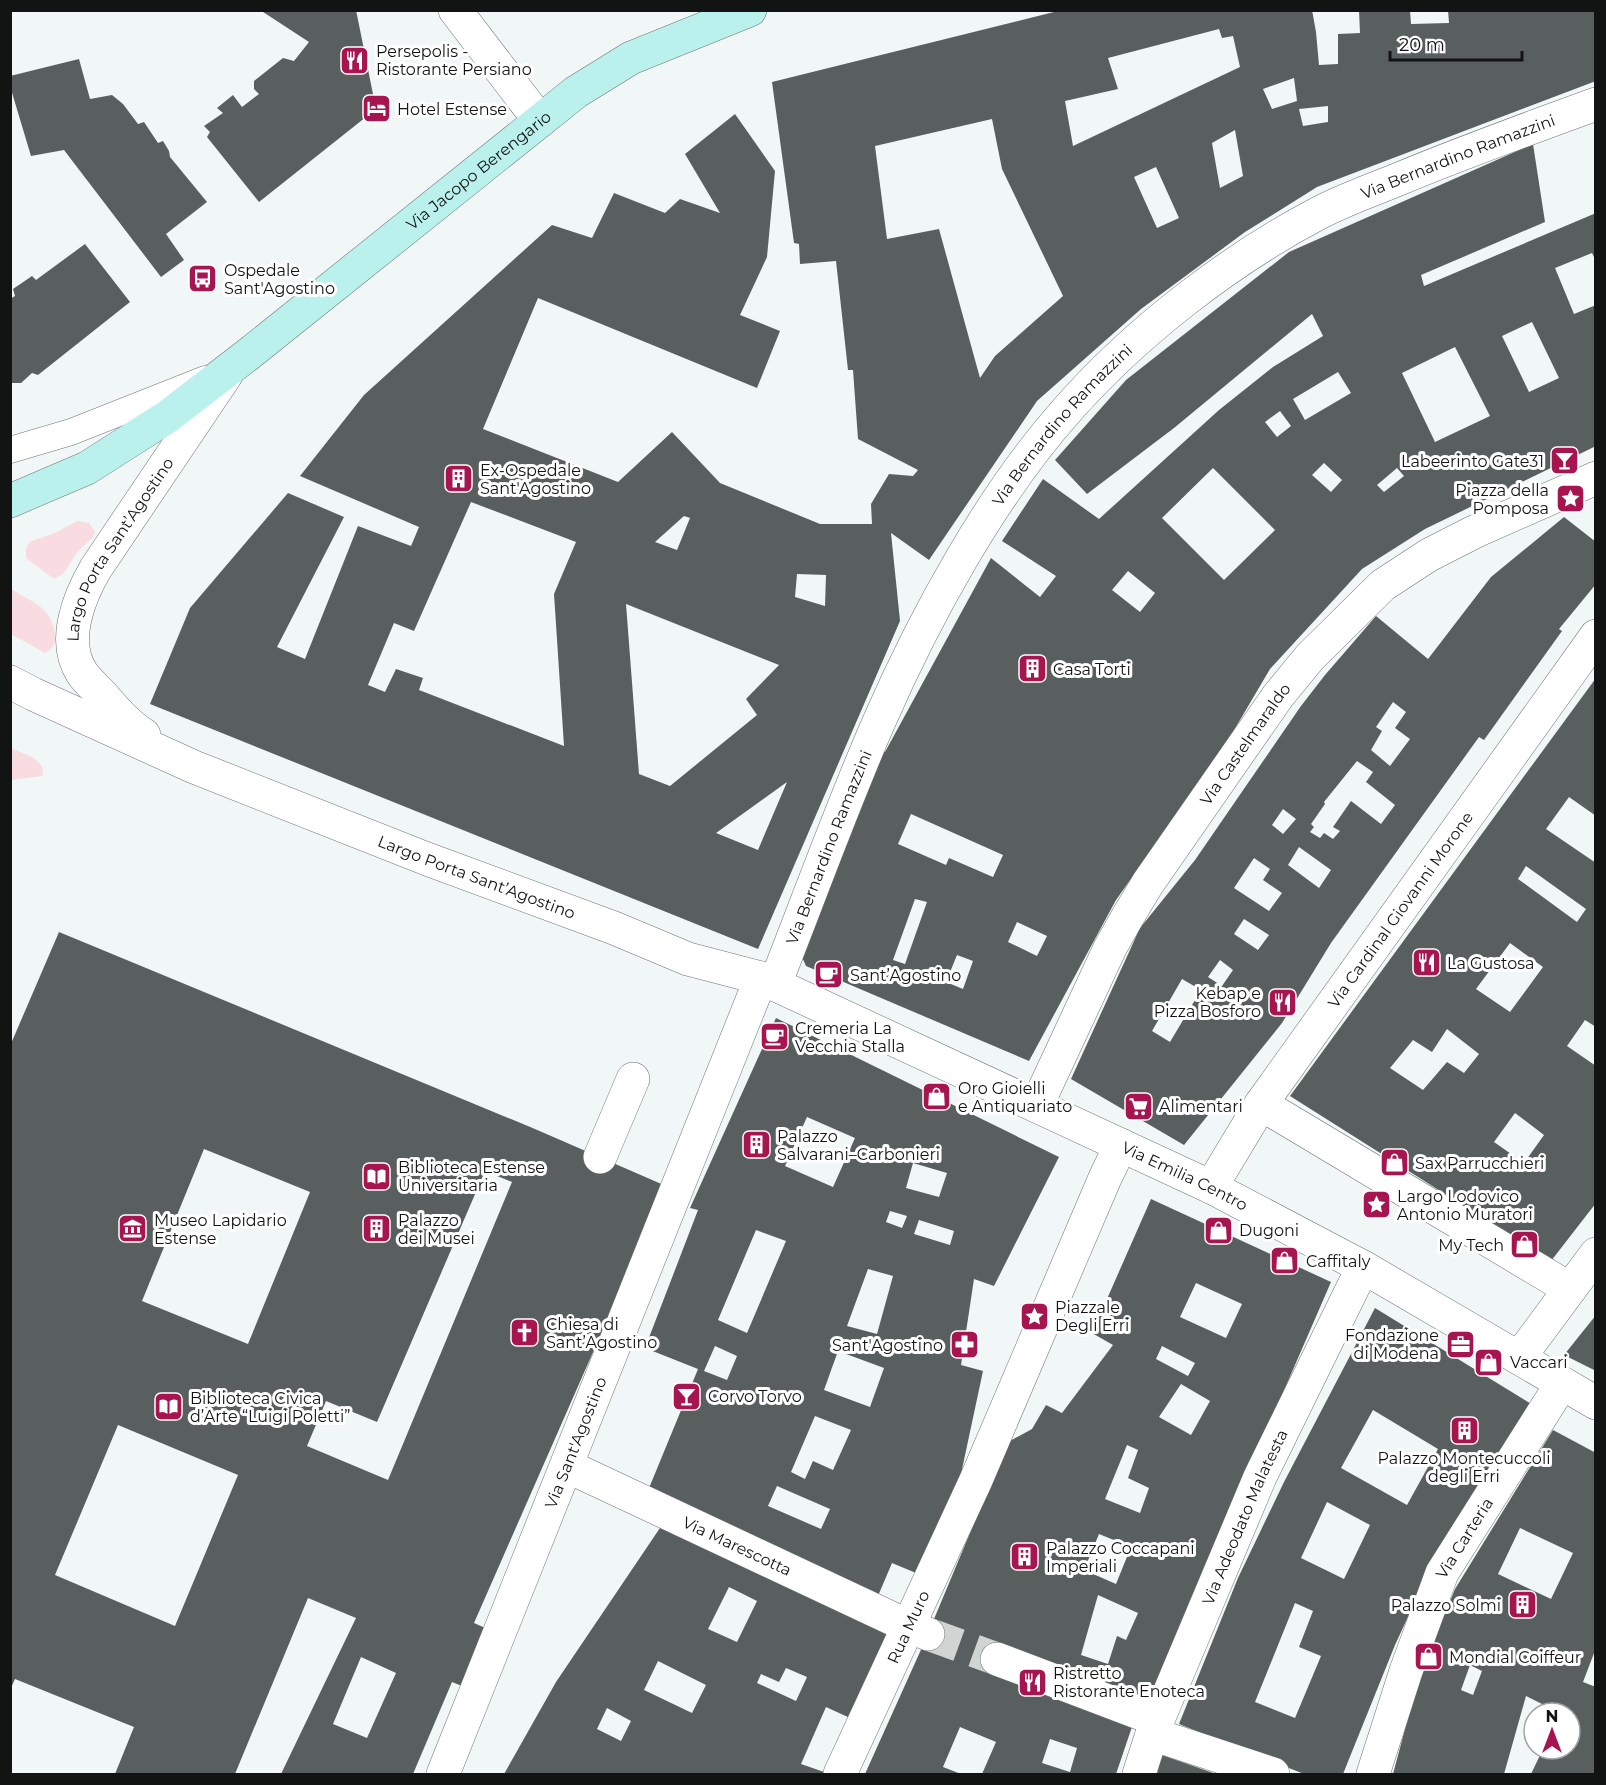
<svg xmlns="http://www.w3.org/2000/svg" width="1606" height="1785" font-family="Montserrat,sans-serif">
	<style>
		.green { fill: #f9dce2 }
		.building { fill: #595f5e; fill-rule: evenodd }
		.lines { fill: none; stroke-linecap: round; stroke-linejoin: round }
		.street-tunnel { stroke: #d0d5d4; stroke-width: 33; stroke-dasharray: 33 16; stroke-linecap: butt }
		.lane-casing { stroke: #6f7575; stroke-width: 27 }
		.street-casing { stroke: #6f7575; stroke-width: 34 }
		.secondary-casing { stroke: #6f7575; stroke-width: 34 }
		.lane { stroke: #fff; stroke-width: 26 }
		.street { stroke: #fff; stroke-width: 33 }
		.secondary { stroke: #baf1ed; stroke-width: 33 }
		.labels { text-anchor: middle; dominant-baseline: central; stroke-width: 6; stroke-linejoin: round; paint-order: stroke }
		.poi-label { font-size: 16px; fill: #121414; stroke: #fff; text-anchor: start }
		.street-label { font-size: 16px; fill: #121414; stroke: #fff }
	</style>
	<rect width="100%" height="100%" fill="#f1f7f6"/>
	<g class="green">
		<polygon points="77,521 89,523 95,532 93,537 78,551 64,573 54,579 26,558 26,549 29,542 55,533"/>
		<path d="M11,589C32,602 52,607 55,634C56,645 53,648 45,653L11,634Z"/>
		<path d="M10,748C22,753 46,759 43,776L11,780Z"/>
	</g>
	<g class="building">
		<polygon points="260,10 356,10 376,109 259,202 207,137 210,132 204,126 223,113 217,108 233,95 242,107 259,94 254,89 254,81 283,58 294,61 309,42"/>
		<path d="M1062,10H1312L1316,32L1319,65L1338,64V34L1360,33L1359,10H1410L1411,24L1449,23L1448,10H1596V81L1317,187L1245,232L1141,309L1037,401L929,560L891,533L900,621L758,949L150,704L190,608L288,493L344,517L277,647L305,659L358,526L411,546L419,527L300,476L364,395L552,225L592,238L614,193L665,213L680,199L720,213L685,154L735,114L775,171L767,257L740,315L780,331L757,388L538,298L483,429L618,482L672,432L720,483L820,524H872L871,504L889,474L913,476L918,470L858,439L853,370H848L836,261L800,264L799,244L794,243L772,82ZM1219,29L1222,38L1233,36L1240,67L1073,146L1065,101L1118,89L1108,58ZM1294,78L1297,101L1272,109L1263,89ZM1328,106V122L1303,126L1299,109ZM992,119L1002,169L1063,296L995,356L980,378L939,229L887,239L875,146ZM1235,130L1243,176L1220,188L1212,143ZM1156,167L1179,218L1157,228L1134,177ZM471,502L576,542L554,594L564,746L419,690L423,678L396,669L385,692L368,685L394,623L414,631ZM684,516L690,518L677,550L655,542ZM797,574L826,575L825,606L795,597ZM626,604L779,665L746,699L757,715L670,786L639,774ZM787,782L758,850L716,833Z"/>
		<polygon points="79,59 90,99 112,95 123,104 138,124 144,122 158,143 163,141 169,151 170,157 207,202 166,234 184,260 161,277 64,150 31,156 10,86 10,76"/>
		<path d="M1533,144L1545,222L1421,275L1424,286L1596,213V261L1592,253L1555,268L1574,314L1596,305V446L1425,529L1362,569L1270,669L1227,742L1116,900L1029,1061L806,966L798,948L878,748L885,752L991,558L1040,597L1056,576L1002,541L1043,479L1099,519L1219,410L1273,367L1323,336L1312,314L1174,428L1087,494L1055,460L1126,380L1289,252ZM1532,322L1559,378L1529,392L1502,336ZM1455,347L1490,416L1435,442L1402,373ZM1338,372L1351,393L1305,420L1293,399ZM1280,411L1291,426L1277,437L1265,422ZM1324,463L1342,480L1331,492L1312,475ZM1213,468L1275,530L1224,580L1162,518ZM1397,468L1404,476L1384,492L1377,485ZM1128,571L1155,593L1140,612L1112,590ZM911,814L1003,855L993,877L949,858L946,865L898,844ZM915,899L927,902L905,964L893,960ZM1017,922L1047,936L1037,956L1008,942ZM957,955L973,961L963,989L946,982Z"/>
		<polygon points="85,244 130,302 38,375 32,373 21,383 10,383 10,299 15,296 13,289 32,276 36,280"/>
		<path d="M1564,517L1596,542V584L1559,629L1562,631L1484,740L1479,737L1331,943L1282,1023L1184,1145L1071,1079L1140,928L1195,860L1301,706L1325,675L1376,616L1428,659L1491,577ZM1393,702L1406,712L1395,728L1410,739L1390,766L1371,750L1382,731L1376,727ZM1357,761L1373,772L1366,782L1395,805L1381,824L1351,801L1333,827L1340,831L1333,839L1324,833L1320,838L1310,832L1314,827L1311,824L1325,804L1324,802ZM1283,809L1296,819L1283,834L1272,825ZM1299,847L1331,870L1319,888L1288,865ZM1254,858L1270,869L1263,880L1282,893L1269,911L1234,888ZM1244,919L1269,935L1258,950L1234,934ZM1220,960L1233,970L1222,986L1208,977ZM1182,979L1201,990L1170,1042L1152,1031Z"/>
		<path d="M1596,678V816L1569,797L1546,829L1596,863V1027L1585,1020L1567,1046L1596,1066V1203L1551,1261L1290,1096ZM1526,866L1586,909L1577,922L1518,879ZM1510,943L1543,967L1510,1012L1476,989ZM1447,1029L1479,1054L1464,1073L1447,1062L1423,1090L1390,1068L1413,1040L1432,1052ZM1515,1113L1544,1135L1524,1163L1494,1142Z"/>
		<path d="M59,932L535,1129L666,1186L474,1623L492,1631L467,1688L452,1682L413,1774H281L356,1618L308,1598L235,1774H115L134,1727L15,1679L10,1690V1046ZM204,1149L310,1192L248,1344L142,1301ZM485,1171L512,1182L388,1480L307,1446L326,1401L377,1422ZM118,1425L238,1475L175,1626L55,1575ZM361,1657L396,1673L367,1738L333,1724Z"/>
		<path d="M776,1018L1059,1157L994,1286L974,1279L961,1365L983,1371L961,1474L916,1573L892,1563L878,1596L647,1493L698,1369L645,1348L698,1210L690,1208ZM807,1117L855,1138L833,1187L785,1166ZM913,1163L947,1173L939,1197L906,1188ZM890,1211L907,1216L902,1228L886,1222ZM919,1220L954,1231L950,1245L914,1234ZM756,1230L786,1241L747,1333L718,1320ZM868,1269L893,1276L877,1334L847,1326ZM715,1346L737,1356L727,1380L704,1371ZM838,1351L884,1368L870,1407L824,1390ZM815,1416L851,1430L833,1470L813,1461L805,1479L791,1472ZM777,1486L830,1509L821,1529L768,1506Z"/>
		<path d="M1151,1199L1331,1282L1272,1418L1151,1711L1135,1718L1116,1774H982L996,1742L960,1727L943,1767L961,1774H865L924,1643L1008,1442L1032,1429L1046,1405L1062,1413L1113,1345L1092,1333ZM1196,1283L1242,1304L1226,1338L1180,1317ZM1162,1346L1195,1363L1188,1376L1156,1359ZM1181,1384L1210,1401L1191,1435L1159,1417ZM1127,1445L1138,1450L1128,1478L1149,1488L1140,1513L1105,1499ZM1099,1534L1131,1547L1116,1584L1084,1570ZM1098,1595L1138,1613L1126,1640L1117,1636L1108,1664L1081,1655ZM1050,1739L1077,1748L1070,1772L1042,1763Z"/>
		<path d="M1375,1308L1536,1407L1436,1556L1395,1645L1343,1774H1304L1179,1724L1238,1578L1284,1482ZM1373,1410L1438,1449L1407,1505L1341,1468ZM1327,1502L1370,1525L1344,1579L1301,1558ZM1295,1603L1313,1611L1299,1647L1321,1656L1295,1718L1255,1702Z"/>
		<polygon points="1596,1315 1596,1371 1564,1355"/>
		<path d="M1553,1430L1596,1453V1648L1583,1682L1596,1687V1774H1531L1543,1749H1570V1713H1560L1526,1696L1504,1774H1393L1419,1677L1455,1589ZM1520,1528L1573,1553L1551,1599L1498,1574ZM1470,1665L1482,1671L1473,1695L1461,1690Z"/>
		<path d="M662,1525L892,1635L850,1718L826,1707L801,1764L824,1772L822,1774H504L556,1682ZM729,1587L757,1601L737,1642L708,1629ZM658,1661L706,1685L692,1713L644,1690ZM786,1668L807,1677L796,1701L757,1683L761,1674L779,1682ZM607,1708L631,1721L621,1741L597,1729Z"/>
		<polygon points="1162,1755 1216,1774 1157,1774"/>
	</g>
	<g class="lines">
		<polyline class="street-tunnel" points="928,1634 997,1659"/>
		<defs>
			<polyline id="lane" points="10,450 71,432 205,379"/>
			<g id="street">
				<polyline points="455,10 540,121"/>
				<path id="s1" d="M10,682L33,694L194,767L427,859L614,928L688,959L761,978L1211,1187L1363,1267L1596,1403"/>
				<path id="s2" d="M144,735C128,725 116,711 104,697C97,689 88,682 82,673C61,641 79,597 96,568L226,375"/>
				<path id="s3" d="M775,984C809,898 841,809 878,724C924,618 991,495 1068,409C1135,333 1228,261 1317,214C1343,200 1372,190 1399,179C1464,152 1530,128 1596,104"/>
				<polyline points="1261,1104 1570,1289"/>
				<path id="s4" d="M1037,1105L1110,948L1128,916L1148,883L1278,696L1310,657L1383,585L1429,555L1474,532L1596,478"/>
				<polyline points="600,1157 633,1079"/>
				<path id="s5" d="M1211,1187L1261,1104L1596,636"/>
				<polyline points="1519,1358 1596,1254"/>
				<path id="s6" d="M567,1466L908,1626L928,1634"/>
				<polyline points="997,1659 1158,1720"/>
				<polyline points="1152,1734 1273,1774"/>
				<path id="s7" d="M443,1774L761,978"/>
				<path id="s8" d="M840,1774L976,1480L1105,1178L1121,1145"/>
				<path id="s9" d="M1139,1774L1152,1734L1260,1477L1363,1267"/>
				<path id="s10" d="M1373,1774L1406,1671L1442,1573L1562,1383"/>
			</g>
			<g id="secondary">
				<path id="s11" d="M10,501L87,468L167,417L250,353L576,92L631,58L750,10"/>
			</g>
		</defs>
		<use href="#lane" class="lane-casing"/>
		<use href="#street" class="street-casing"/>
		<use href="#secondary" class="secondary-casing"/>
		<use href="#lane" class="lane"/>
		<use href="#street" class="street"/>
		<use href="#secondary" class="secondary"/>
	</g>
	<defs>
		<symbol id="restaurant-square" viewBox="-11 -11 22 22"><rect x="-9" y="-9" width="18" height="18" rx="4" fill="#a71550" stroke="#fff"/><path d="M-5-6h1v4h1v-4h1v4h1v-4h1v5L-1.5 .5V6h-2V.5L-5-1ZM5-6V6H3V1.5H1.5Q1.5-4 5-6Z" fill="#fff"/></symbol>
		<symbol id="hotel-square" viewBox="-11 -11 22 22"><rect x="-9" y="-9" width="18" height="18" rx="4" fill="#a71550" stroke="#fff"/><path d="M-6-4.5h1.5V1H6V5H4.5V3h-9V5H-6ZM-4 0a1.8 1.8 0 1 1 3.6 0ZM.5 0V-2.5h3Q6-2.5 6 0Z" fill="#fff"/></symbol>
		<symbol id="bus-square" viewBox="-11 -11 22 22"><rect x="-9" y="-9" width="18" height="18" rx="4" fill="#a71550" stroke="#fff"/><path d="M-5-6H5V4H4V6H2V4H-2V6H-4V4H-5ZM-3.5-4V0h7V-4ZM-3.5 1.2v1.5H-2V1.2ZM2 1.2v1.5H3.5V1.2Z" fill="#fff"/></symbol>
		<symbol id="bar-square" viewBox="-11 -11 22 22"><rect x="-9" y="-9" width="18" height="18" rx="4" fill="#a71550" stroke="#fff"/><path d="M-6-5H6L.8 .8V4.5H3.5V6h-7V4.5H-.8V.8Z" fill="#fff"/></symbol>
		<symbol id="building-square" viewBox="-11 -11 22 22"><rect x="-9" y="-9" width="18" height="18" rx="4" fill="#a71550" stroke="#fff"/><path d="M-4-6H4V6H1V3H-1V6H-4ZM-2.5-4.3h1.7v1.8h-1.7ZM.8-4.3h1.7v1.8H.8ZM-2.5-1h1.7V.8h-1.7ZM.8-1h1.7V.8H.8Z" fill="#fff"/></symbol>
		<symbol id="sight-square" viewBox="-11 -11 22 22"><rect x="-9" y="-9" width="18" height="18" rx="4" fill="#a71550" stroke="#fff"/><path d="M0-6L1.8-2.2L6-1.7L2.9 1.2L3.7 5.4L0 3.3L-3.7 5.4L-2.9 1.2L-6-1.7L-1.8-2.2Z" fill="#fff"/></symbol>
		<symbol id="cafe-square" viewBox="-11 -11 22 22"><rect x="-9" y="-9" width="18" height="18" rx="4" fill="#a71550" stroke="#fff"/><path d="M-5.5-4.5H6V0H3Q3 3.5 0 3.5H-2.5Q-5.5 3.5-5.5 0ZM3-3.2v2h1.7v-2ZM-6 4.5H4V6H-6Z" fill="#fff"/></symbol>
		<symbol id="shop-square" viewBox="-11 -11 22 22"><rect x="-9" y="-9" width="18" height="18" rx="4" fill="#a71550" stroke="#fff"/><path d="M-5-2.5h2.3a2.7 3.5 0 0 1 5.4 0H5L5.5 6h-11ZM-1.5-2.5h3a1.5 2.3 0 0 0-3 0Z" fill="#fff"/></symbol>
		<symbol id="supermarket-square" viewBox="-11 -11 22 22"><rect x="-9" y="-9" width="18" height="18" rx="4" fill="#a71550" stroke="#fff"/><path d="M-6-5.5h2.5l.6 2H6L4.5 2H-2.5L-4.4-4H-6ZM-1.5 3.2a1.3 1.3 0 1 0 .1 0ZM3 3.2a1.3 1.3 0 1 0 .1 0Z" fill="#fff"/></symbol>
		<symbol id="library-square" viewBox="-11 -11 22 22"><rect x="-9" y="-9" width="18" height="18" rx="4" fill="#a71550" stroke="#fff"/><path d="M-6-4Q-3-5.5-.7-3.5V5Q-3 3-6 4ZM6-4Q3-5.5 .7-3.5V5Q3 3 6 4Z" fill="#fff"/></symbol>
		<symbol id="museum-square" viewBox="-11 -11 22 22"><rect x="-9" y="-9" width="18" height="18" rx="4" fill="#a71550" stroke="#fff"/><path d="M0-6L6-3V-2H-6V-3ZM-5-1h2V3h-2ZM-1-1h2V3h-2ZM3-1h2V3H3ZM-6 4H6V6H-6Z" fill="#fff"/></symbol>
		<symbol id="church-square" viewBox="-11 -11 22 22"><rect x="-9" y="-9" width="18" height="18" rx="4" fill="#a71550" stroke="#fff"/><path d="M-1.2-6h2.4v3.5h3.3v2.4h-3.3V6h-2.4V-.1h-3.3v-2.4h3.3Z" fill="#fff"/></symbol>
		<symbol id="office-square" viewBox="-11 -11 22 22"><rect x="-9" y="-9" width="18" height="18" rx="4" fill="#a71550" stroke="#fff"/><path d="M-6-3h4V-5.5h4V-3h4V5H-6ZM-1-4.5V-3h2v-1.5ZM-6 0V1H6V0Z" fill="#fff"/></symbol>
		<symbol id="pharmacy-square" viewBox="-11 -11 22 22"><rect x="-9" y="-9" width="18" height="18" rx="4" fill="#a71550" stroke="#fff"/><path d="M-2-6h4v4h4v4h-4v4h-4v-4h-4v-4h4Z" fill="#fff"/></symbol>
	</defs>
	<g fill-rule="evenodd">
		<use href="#restaurant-square" x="338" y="44" width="33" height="33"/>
		<use href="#hotel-square" x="360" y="92" width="33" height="33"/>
		<use href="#bus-square" x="186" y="262" width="33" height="33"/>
		<use href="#bar-square" x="1548" y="444" width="33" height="33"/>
		<use href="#building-square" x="442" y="462" width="33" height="33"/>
		<use href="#sight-square" x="1554" y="482" width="33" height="33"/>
		<use href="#building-square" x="1016" y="652" width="33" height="33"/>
		<use href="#restaurant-square" x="1410" y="946" width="33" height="33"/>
		<use href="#cafe-square" x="812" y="958" width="33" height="33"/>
		<use href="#restaurant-square" x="1266" y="986" width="33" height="33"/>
		<use href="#cafe-square" x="758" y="1020" width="33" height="33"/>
		<use href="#shop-square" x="920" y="1080" width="33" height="33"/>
		<use href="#supermarket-square" x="1122" y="1090" width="33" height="33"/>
		<use href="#building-square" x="740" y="1128" width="33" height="33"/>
		<use href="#shop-square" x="1378" y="1146" width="33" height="33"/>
		<use href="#library-square" x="360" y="1160" width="33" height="33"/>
		<use href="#sight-square" x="1360" y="1188" width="33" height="33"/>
		<use href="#museum-square" x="116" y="1212" width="33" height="33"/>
		<use href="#building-square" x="360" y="1212" width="33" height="33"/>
		<use href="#shop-square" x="1202" y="1214" width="33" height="33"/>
		<use href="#shop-square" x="1508" y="1228" width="33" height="33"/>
		<use href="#shop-square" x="1268" y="1244" width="33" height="33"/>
		<use href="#sight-square" x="1018" y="1300" width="33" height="33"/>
		<use href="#church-square" x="508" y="1316" width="33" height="33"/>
		<use href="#office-square" x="1444" y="1328" width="33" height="33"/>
		<use href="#pharmacy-square" x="948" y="1328" width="33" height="33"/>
		<use href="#shop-square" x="1472" y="1346" width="33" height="33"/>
		<use href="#bar-square" x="670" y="1380" width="33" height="33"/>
		<use href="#library-square" x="152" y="1390" width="33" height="33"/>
		<use href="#building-square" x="1448" y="1414" width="33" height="33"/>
		<use href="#building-square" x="1008" y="1540" width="33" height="33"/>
		<use href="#building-square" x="1506" y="1588" width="33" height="33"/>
		<use href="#shop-square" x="1412" y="1640" width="33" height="33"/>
		<use href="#restaurant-square" x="1016" y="1666" width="33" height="33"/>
	</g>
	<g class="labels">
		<g class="poi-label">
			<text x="376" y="51">Persepolis -<tspan x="376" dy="18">Ristorante Persiano</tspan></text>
			<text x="397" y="109">Hotel Estense</text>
			<text x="224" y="270">Ospedale<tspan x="224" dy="18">Sant'Agostino</tspan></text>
			<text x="1544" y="461" text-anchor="end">Labeerinto Gate31</text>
			<text x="480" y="470">Ex-Ospedale<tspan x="480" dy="18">Sant'Agostino</tspan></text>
			<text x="1549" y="490" text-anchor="end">Piazza della<tspan x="1549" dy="18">Pomposa</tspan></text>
			<text x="1053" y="669">Casa Torti</text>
			<text x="1447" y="963">La Gustosa</text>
			<text x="850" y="975">Sant’Agostino</text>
			<text x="1261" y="993" text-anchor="end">Kebap e<tspan x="1261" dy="18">Pizza Bosforo</tspan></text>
			<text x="795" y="1028">Cremeria La<tspan x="795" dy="18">Vecchia Stalla</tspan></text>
			<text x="958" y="1088">Oro Gioielli<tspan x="958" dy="18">e Antiquariato</tspan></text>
			<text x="1159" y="1106">Alimentari</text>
			<text x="777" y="1136">Palazzo<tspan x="777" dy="18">Salvarani–Carbonieri</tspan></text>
			<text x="1415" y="1163">Sax Parrucchieri</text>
			<text x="398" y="1167">Biblioteca Estense<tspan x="398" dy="18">Universitaria</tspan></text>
			<text x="1397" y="1196">Largo Lodovico<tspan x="1397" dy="18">Antonio Muratori</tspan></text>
			<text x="154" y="1220">Museo Lapidario<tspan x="154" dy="18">Estense</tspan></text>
			<text x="398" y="1220">Palazzo<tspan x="398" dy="18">dei Musei</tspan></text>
			<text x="1239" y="1230">Dugoni</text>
			<text x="1504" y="1245" text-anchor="end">My Tech</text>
			<text x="1306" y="1261">Caffitaly</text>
			<text x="1055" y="1307">Piazzale<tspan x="1055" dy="18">Degli Erri</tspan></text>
			<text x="546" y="1324">Chiesa di<tspan x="546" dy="18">Sant’Agostino</tspan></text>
			<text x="1439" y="1335" text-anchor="end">Fondazione<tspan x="1439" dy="18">di Modena</tspan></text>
			<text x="943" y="1345" text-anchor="end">Sant'Agostino</text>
			<text x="1510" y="1362">Vaccari</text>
			<text x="708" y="1396">Corvo Torvo</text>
			<text x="190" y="1398">Biblioteca Civica<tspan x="190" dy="18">d’Arte “Luigi Poletti”</tspan></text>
			<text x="1464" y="1458" text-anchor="middle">Palazzo Montecuccoli<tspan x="1464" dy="18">degli Erri</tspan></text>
			<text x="1046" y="1548">Palazzo Coccapani<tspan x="1046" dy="18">Imperiali</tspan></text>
			<text x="1501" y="1605" text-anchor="end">Palazzo Solmi</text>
			<text x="1449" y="1657">Mondial Coiffeur</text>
			<text x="1053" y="1673">Ristretto<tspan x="1053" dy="18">Ristorante Enoteca</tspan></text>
		</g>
		<g class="street-label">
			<text stroke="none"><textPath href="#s3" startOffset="1119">Via Bernardino Ramazzini</textPath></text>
			<text stroke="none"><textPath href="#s11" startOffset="576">Via Jacopo Berengario</textPath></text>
			<text stroke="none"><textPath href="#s3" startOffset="633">Via Bernardino Ramazzini</textPath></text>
			<text stroke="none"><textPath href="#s2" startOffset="226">Largo Porta Sant’Agostino</textPath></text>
			<text stroke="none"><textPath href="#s4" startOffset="418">Via Castelmaraldo</textPath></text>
			<text stroke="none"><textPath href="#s3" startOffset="147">Via Bernardino Ramazzini</textPath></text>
			<text stroke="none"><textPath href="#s1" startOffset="506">Largo Porta Sant’Agostino</textPath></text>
			<text stroke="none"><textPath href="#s5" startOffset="336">Via Cardinal Giovanni Morone</textPath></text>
			<text stroke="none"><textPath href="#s1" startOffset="1276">Via Emilia Centro</textPath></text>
			<text stroke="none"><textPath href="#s7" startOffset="357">Via Sant'Agostino</textPath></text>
			<text stroke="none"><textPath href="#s9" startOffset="278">Via Adeodato Malatesta</textPath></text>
			<text stroke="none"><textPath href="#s10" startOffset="254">Via Carteria</textPath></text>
			<text stroke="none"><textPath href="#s6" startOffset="188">Via Marescotta</textPath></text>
			<text stroke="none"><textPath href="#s8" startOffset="162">Rua Muro</textPath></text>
		</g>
	</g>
	<rect width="1606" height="1785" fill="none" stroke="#121414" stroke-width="24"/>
	<g transform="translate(1552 1731)"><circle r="28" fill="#ffffff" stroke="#a0a1a1" stroke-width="1.5"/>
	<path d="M0-4.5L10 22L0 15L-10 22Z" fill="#a71550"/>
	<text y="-9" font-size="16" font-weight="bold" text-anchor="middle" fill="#121414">N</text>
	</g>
	<path d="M1390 51v9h132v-9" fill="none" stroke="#121414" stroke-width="3"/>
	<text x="1399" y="51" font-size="18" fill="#121414" stroke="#ffffff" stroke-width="4.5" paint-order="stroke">20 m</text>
</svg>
